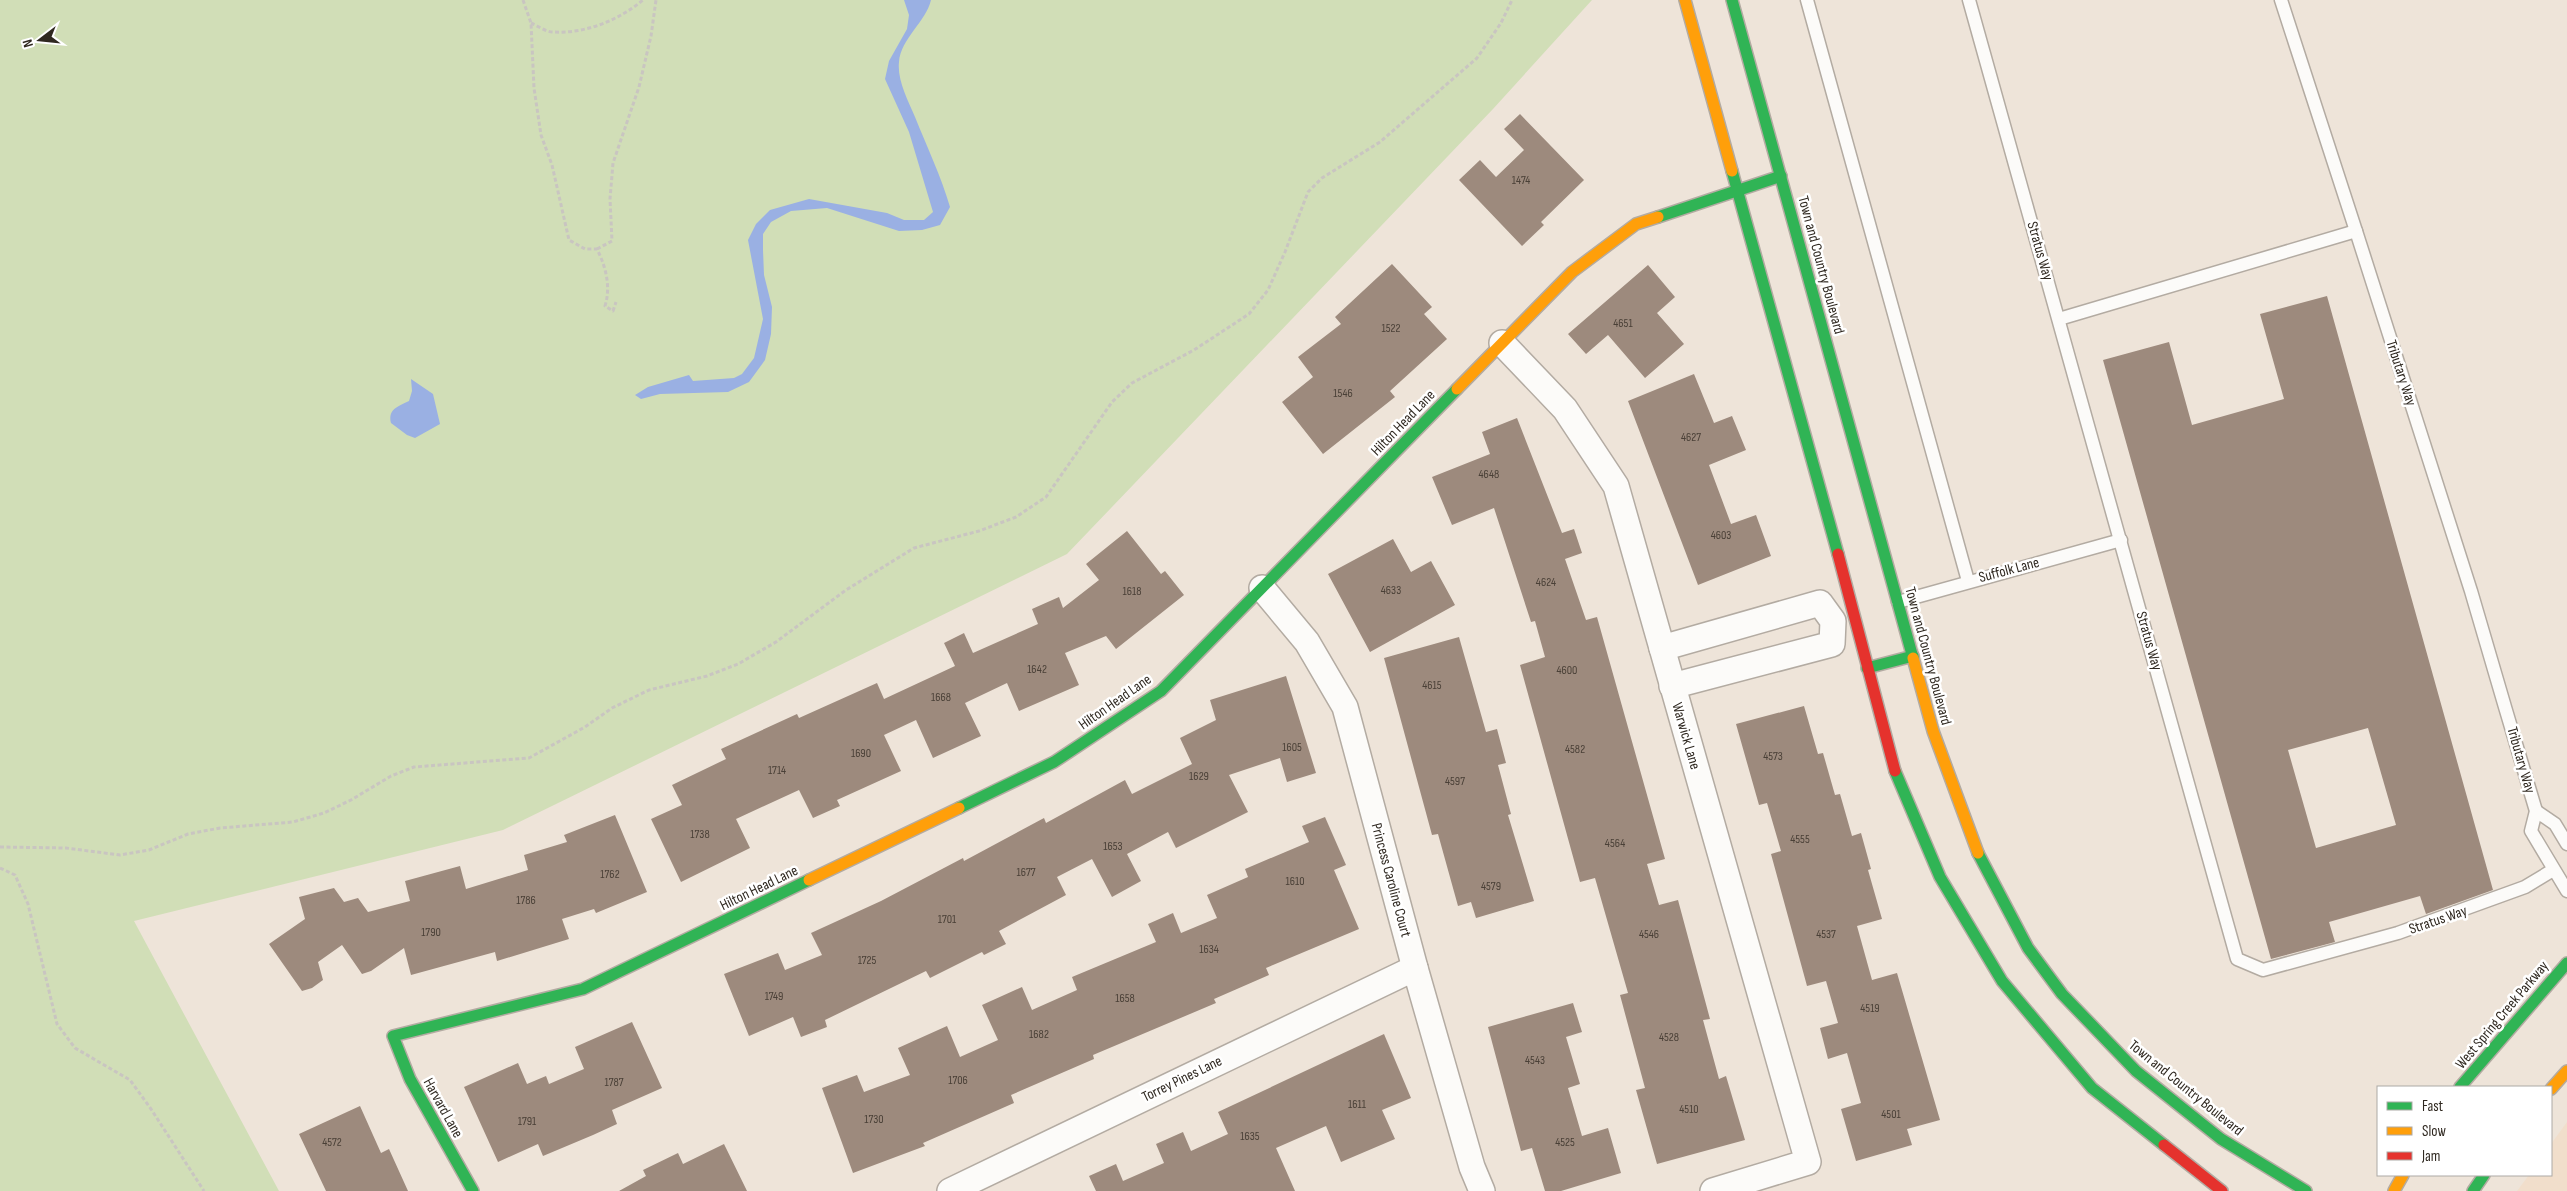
<svg xmlns="http://www.w3.org/2000/svg" width="2567" height="1191" font-family="'Sofia Sans Condensed',sans-serif">
	<style>
		.built { fill: #f1decb }
		.green { fill: #d1deb7 }
		.water { fill: #9ab0e3 }
		.building { fill: #9d8a7d; fill-rule: evenodd }
		.lines { fill: none; stroke-linecap: round; stroke-linejoin: round }
		.lane-casing { stroke: #b3aba2; stroke-width: 15 }
		.street-casing { stroke: #b3aba2; stroke-width: 28 }
		.fast-casing { stroke: #b3aba2; stroke-width: 14 }
		.slow-casing { stroke: #b3aba2; stroke-width: 14 }
		.jam-casing { stroke: #b3aba2; stroke-width: 14 }
		.path { stroke: #c9c5c1; stroke-width: 3; stroke-dasharray: 4 2.5; stroke-linecap: butt }
		.lane { stroke: #fcfbf9; stroke-width: 12 }
		.street { stroke: #fcfbf9; stroke-width: 25 }
		.fast { stroke: #30b455; stroke-width: 11 }
		.slow { stroke: #ff9f0a; stroke-width: 11 }
		.jam { stroke: #e5322d; stroke-width: 11 }
		.labels { text-anchor: middle; dominant-baseline: central; stroke-width: 5; stroke-linejoin: round; paint-order: stroke }
		.number-label { font-size: 12px; fill: #4a4037 }
		.street-label { font-size: 15px; fill: #2f2820; stroke: #fff }
	</style>
	<rect width="100%" height="100%" fill="#eee4d9"/>
	<polygon class="built" points="2567,1122 2567,1191 2517,1191 2529,1175 2551,1175 2551,1144"/>
	<polygon class="green" points="0,0 1592,0 1493,109 1067,554 503,830 134,921 279,1191 0,1191"/>
	<g class="water">
		<path d="M904,0H931C926,22 901,38 899,62C897,80 908,100 915,117C927,147 941,176 950,207L940,225L922,230L899,231L827,208L791,211L771,222L763,234V250L764,275L772,307L771,334L765,360L749,382L728,392L660,394L641,399L635,395L648,387L689,375L693,381L734,378L742,374L754,358L763,319L748,240L756,224L770,210L809,199L887,213L904,220H924L933,212L909,132L885,79L889,61L907,29L909,15Z"/>
		<path d="M411,379L433,394L440,424L415,438L407,435L391,423C388,409 397,407 409,401L412,391Z"/>
	</g>
	<g class="building">
		<polygon points="1520,114 1584,180 1541,222 1544,225 1522,246 1459,180 1480,160 1496,177 1524,150 1504,129"/>
		<polygon points="1392,264 1432,307 1424,314 1447,339 1390,391 1395,397 1323,454 1282,402 1313,377 1298,357 1341,324 1335,317"/>
		<polygon points="1648,265 1675,297 1657,313 1684,344 1645,378 1608,335 1586,354 1568,334"/>
		<path d="M2327,296L2493,890L2426,914L2420,896L2329,922L2335,942L2271,959L2103,360L2169,342L2192,425L2284,399L2260,314ZM2368,728L2396,825L2316,848L2288,750Z"/>
		<polygon points="1694,374 1714,423 1732,416 1746,450 1709,465 1731,524 1756,515 1771,556 1698,585 1628,401"/>
		<polygon points="1517,418 1562,533 1574,529 1582,553 1565,559 1586,620 1597,617 1665,859 1647,864 1659,905 1678,900 1710,1019 1703,1020 1719,1079 1726,1076 1745,1140 1657,1164 1636,1090 1645,1088 1620,995 1628,993 1595,878 1580,882 1520,665 1545,657 1535,621 1531,622 1494,508 1452,525 1432,477 1490,454 1482,432"/>
		<polygon points="1127,531 1161,574 1165,571 1184,595 1116,649 1106,636 1065,653 1079,685 1019,711 1007,683 965,703 981,736 933,758 916,720 884,735 901,771 837,800 840,806 813,818 799,790 736,819 750,848 681,882 651,819 682,805 672,785 726,759 721,749 797,714 799,718 877,683 884,699 955,666 944,643 964,633 973,653 1038,624 1032,609 1059,597 1063,608 1099,580 1086,564"/>
		<polygon points="1393,539 1411,572 1431,561 1455,605 1370,652 1328,574"/>
		<polygon points="1459,637 1486,732 1497,729 1506,763 1498,765 1511,814 1508,815 1534,901 1476,918 1471,902 1458,906 1438,834 1432,835 1384,658"/>
		<polygon points="1286,676 1316,773 1287,782 1280,758 1229,775 1248,812 1176,848 1168,832 1127,854 1141,881 1112,897 1092,859 1057,877 1066,895 999,931 1006,944 984,955 982,952 930,978 926,971 825,1020 827,1027 801,1037 793,1017 749,1036 724,974 778,953 785,970 822,955 811,933 881,901 963,858 964,861 1044,818 1046,823 1125,780 1132,794 1192,764 1180,738 1216,720 1210,700"/>
		<polygon points="1804,706 1818,754 1823,753 1835,795 1840,794 1852,836 1861,833 1871,869 1868,870 1882,919 1857,926 1872,980 1897,973 1940,1120 1907,1129 1912,1145 1856,1161 1841,1109 1861,1103 1847,1053 1828,1059 1820,1028 1838,1023 1826,981 1807,986 1771,854 1781,851 1767,803 1759,805 1736,724"/>
		<polygon points="615,815 647,892 596,913 594,909 562,919 569,939 497,961 495,952 411,975 404,948 371,971 362,974 342,945 318,962 323,980 312,988 302,991 269,944 305,919 299,897 334,888 344,902 358,898 368,912 410,901 405,881 460,866 466,889 528,870 524,855 567,842 564,835"/>
		<polygon points="1325,817 1346,865 1334,870 1359,929 1266,968 1269,975 1214,999 1216,1003 1093,1055 1094,1059 1011,1095 1014,1103 923,1143 925,1146 853,1173 822,1088 857,1075 864,1092 910,1075 898,1048 947,1026 960,1057 998,1040 982,1005 1022,987 1032,1010 1077,990 1072,977 1156,942 1148,924 1173,913 1181,933 1217,918 1207,895 1248,877 1245,869 1309,842 1302,826"/>
		<polygon points="1573,1003 1582,1032 1566,1037 1580,1084 1568,1088 1582,1136 1608,1128 1621,1173 1561,1191 1545,1191 1532,1148 1521,1151 1488,1027"/>
		<polygon points="632,1022 662,1088 612,1110 617,1124 593,1135 543,1156 538,1144 498,1162 464,1087 518,1063 527,1084 546,1076 549,1084 584,1069 575,1047"/>
		<polygon points="1384,1034 1411,1098 1382,1110 1395,1139 1341,1162 1326,1126 1276,1148 1295,1191 1096,1191 1089,1176 1116,1164 1123,1181 1164,1163 1156,1144 1183,1132 1191,1151 1228,1134 1218,1112"/>
		<polygon points="360,1106 381,1153 389,1149 408,1191 326,1191 299,1134"/>
		<polygon points="724,1144 747,1191 619,1191 646,1176 643,1170 678,1153 683,1164"/>
	</g>
	<g class="lines">
		<defs>
			<g id="lane">
				<polyline points="1807,0 1968,581"/>
				<polyline points="1969,0 2237,959 2263,970 2398,933 2525,887 2553,870"/>
				<polyline points="2281,0 2356,231"/>
				<polyline points="2059,319 2356,231 2471,591 2505,707 2536,811 2531,831 2567,891"/>
				<polyline points="1898,602 2121,540"/>
				<polyline points="2536,811 2555,824 2567,844"/>
			</g>
			<g id="street">
				<polyline points="1502,343 1565,409 1616,486 1808,1162 1713,1191"/>
				<polyline points="1262,588 1307,642 1345,707 1415,968 1472,1167 1482,1191"/>
				<polyline points="1662,648 1820,603 1833,621 1832,644 1672,686"/>
				<polyline points="950,1191 1415,968"/>
			</g>
			<g id="fast">
				<polyline points="1732,0 1913,658"/>
				<polyline points="1732,171 1838,554"/>
				<polyline points="1658,217 1781,176"/>
				<polyline points="1867,668 1913,656"/>
				<polyline points="1895,771 1940,877 2002,981 2092,1088 2164,1145"/>
				<polyline points="959,808 1054,762 1161,691 1457,389"/>
				<polyline points="1978,853 2028,948 2062,994 2136,1071 2221,1139 2306,1191"/>
				<polyline points="2460,1087 2567,963"/>
				<polyline points="473,1191 410,1079 393,1036 583,989 809,880"/>
				<polyline points="2473,1191 2484,1175"/>
			</g>
			<g id="slow">
				<polyline points="1685,0 1732,171"/>
				<polyline points="1457,389 1572,272 1636,224 1658,217"/>
				<polyline points="1913,658 1933,731 1978,853"/>
				<polyline points="809,880 959,808"/>
				<polyline points="2551,1089 2567,1071"/>
				<polyline points="2394,1191 2403,1175"/>
			</g>
			<g id="jam">
				<polyline points="1838,554 1895,771"/>
				<polyline points="2164,1145 2222,1191"/>
			</g>
		</defs>
		<use href="#lane" class="lane-casing"/>
		<use href="#street" class="street-casing"/>
		<use href="#fast" class="fast-casing"/>
		<use href="#slow" class="slow-casing"/>
		<use href="#jam" class="jam-casing"/>
		<g class="path">
			<path d="M523,0L531,23L534,88L541,135L552,165L569,240L585,249H597C606,267 611,287 605,306L613,311L616,302"/>
			<path d="M531,23C538,26 546,32 553,32C585,34 619,20 643,0"/>
			<polyline points="597,249 612,241 610,199 613,163 639,87 651,36 656,0"/>
			<polyline points="0,847 66,848 120,855 149,850 188,834 220,828 293,822 324,813 351,800 391,776 414,767 529,758 585,727 612,708 649,690 707,676 738,664 776,642 846,590 914,548 979,531 1016,517 1046,497 1112,402 1132,383 1194,350 1249,314 1268,290 1285,252 1308,192 1322,178 1380,142 1477,58 1501,23 1512,0"/>
			<polyline points="0,868 15,875 28,904 57,1024 75,1048 130,1080 151,1109 204,1191"/>
		</g>
		<use href="#lane" class="lane"/>
		<use href="#street" class="street"/>
		<use href="#fast" class="fast"/>
		<use href="#slow" class="slow"/>
		<use href="#jam" class="jam"/>
	</g>
	<g class="labels">
		<g class="number-label">
			<text x="1521" y="180">1474</text>
			<text x="1623" y="323">4651</text>
			<text x="1391" y="328">1522</text>
			<text x="1343" y="393">1546</text>
			<text x="1691" y="437">4627</text>
			<text x="1489" y="474">4648</text>
			<text x="1721" y="535">4603</text>
			<text x="1546" y="582">4624</text>
			<text x="1391" y="590">4633</text>
			<text x="1132" y="591">1618</text>
			<text x="1037" y="669">1642</text>
			<text x="1567" y="670">4600</text>
			<text x="1432" y="685">4615</text>
			<text x="941" y="697">1668</text>
			<text x="1292" y="747">1605</text>
			<text x="1575" y="749">4582</text>
			<text x="861" y="753">1690</text>
			<text x="1773" y="756">4573</text>
			<text x="777" y="770">1714</text>
			<text x="1199" y="776">1629</text>
			<text x="1455" y="781">4597</text>
			<text x="700" y="834">1738</text>
			<text x="1800" y="839">4555</text>
			<text x="1615" y="843">4564</text>
			<text x="1113" y="846">1653</text>
			<text x="1026" y="872">1677</text>
			<text x="610" y="874">1762</text>
			<text x="1295" y="881">1610</text>
			<text x="1491" y="886">4579</text>
			<text x="526" y="900">1786</text>
			<text x="947" y="919">1701</text>
			<text x="431" y="932">1790</text>
			<text x="1649" y="934">4546</text>
			<text x="1826" y="934">4537</text>
			<text x="1209" y="949">1634</text>
			<text x="867" y="960">1725</text>
			<text x="774" y="996">1749</text>
			<text x="1125" y="998">1658</text>
			<text x="1870" y="1008">4519</text>
			<text x="1039" y="1034">1682</text>
			<text x="1669" y="1037">4528</text>
			<text x="1535" y="1060">4543</text>
			<text x="958" y="1080">1706</text>
			<text x="614" y="1082">1787</text>
			<text x="1357" y="1104">1611</text>
			<text x="1689" y="1109">4510</text>
			<text x="1891" y="1114">4501</text>
			<text x="874" y="1119">1730</text>
			<text x="527" y="1121">1791</text>
			<text x="1250" y="1136">1635</text>
			<text x="332" y="1142">4572</text>
			<text x="1565" y="1142">4525</text>
		</g>
		<g class="street-label">
			<text transform="translate(2040 251) rotate(74)">Stratus Way</text>
			<text transform="translate(1821 265) rotate(75)">Town and Country Boulevard</text>
			<text transform="translate(2401 373) rotate(72)">Tributary Way</text>
			<text transform="translate(1403 423) rotate(-46)">Hilton Head Lane</text>
			<text transform="translate(2009 570) rotate(-15)">Suffolk Lane</text>
			<text transform="translate(2149 641) rotate(74)">Stratus Way</text>
			<text transform="translate(1928 656) rotate(75)">Town and Country Boulevard</text>
			<text transform="translate(1115 702) rotate(-35)">Hilton Head Lane</text>
			<text transform="translate(1686 736) rotate(74)">Warwick Lane</text>
			<text transform="translate(2521 760) rotate(74)">Tributary Way</text>
			<text transform="translate(1391 880) rotate(75)">Princess Caroline Court</text>
			<text transform="translate(759 888) rotate(-26)">Hilton Head Lane</text>
			<text transform="translate(2438 920) rotate(-19)">Stratus Way</text>
			<text transform="translate(2502 1015) rotate(-50)">West Spring Creek Parkway</text>
			<text transform="translate(1182 1079) rotate(-26)">Torrey Pines Lane</text>
			<text transform="translate(2186 1088) rotate(39)">Town and Country Boulevard</text>
			<text transform="translate(443 1108) rotate(61)">Harvard Lane</text>
		</g>
	</g>
	<rect x="2377" y="1086" width="175" height="90" fill="#ffffff" stroke="#aca9a6"/>
	<rect x="2387" y="1102" width="25" height="8" fill="#30b455" stroke="#aca9a6"/>
	<text x="2422" y="1111" font-size="15" fill="#2f2820">Fast</text>
	<rect x="2387" y="1127" width="25" height="8" fill="#ff9f0a" stroke="#aca9a6"/>
	<text x="2422" y="1136" font-size="15" fill="#2f2820">Slow</text>
	<rect x="2387" y="1152" width="25" height="8" fill="#e5322d" stroke="#aca9a6"/>
	<text x="2422" y="1161" font-size="15" fill="#2f2820">Jam</text>
	<g transform="translate(40 40) rotate(254)" stroke="#ffffff" stroke-width="4" paint-order="stroke">
	<path d="M0-4L9 19L0 12L-9 19Z" fill="#2f2820"/>
	<text y="-8" font-size="14" font-weight="bold" text-anchor="middle" fill="#2f2820">N</text>
	</g>
</svg>
